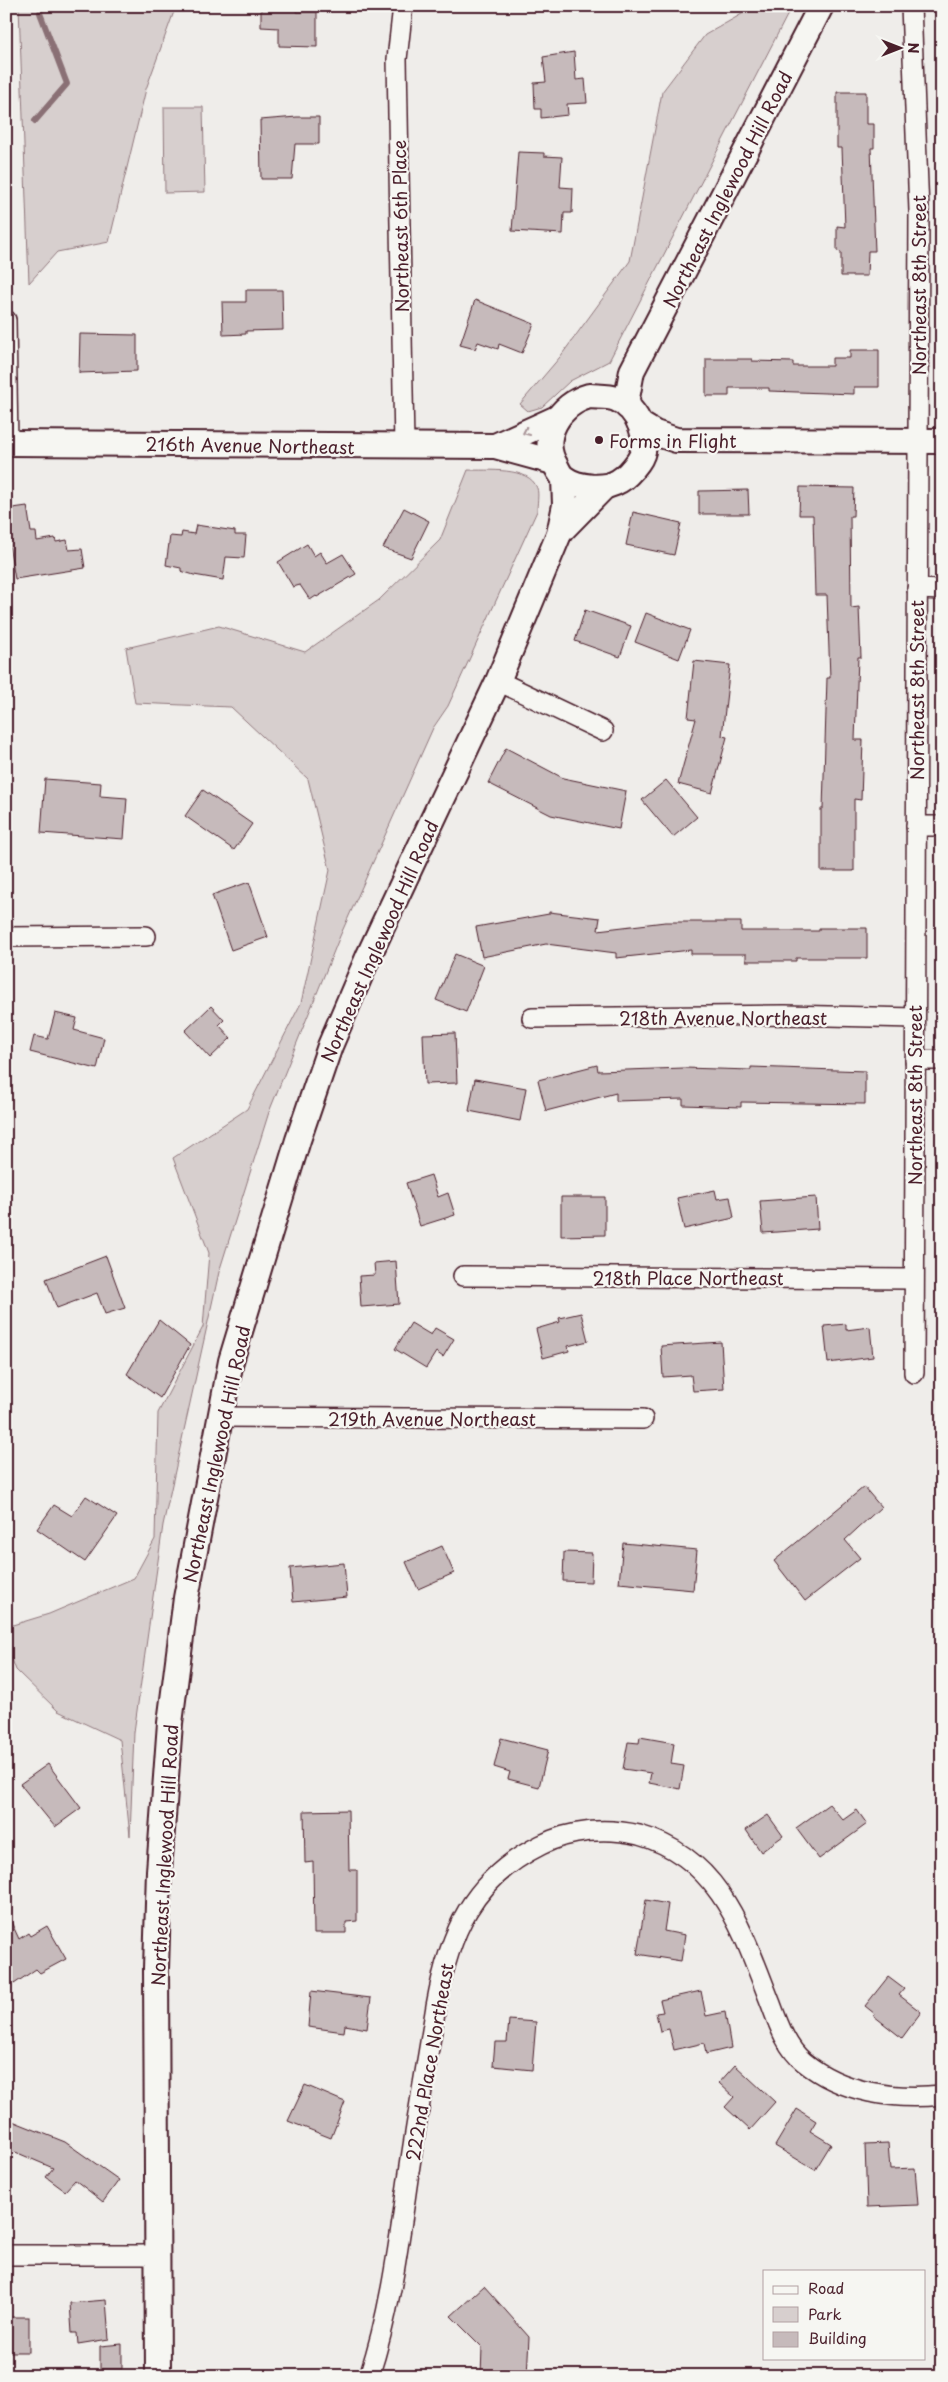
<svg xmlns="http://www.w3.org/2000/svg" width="948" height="2382" font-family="'Playpen Sans',sans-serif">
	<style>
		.green { fill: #d7cfce; stroke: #90777c }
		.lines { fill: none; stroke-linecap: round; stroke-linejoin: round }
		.stream { stroke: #8a6f74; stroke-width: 6 }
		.building { fill: #c6babb; stroke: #4a1f2b }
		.minor-casing { stroke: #4a1f2b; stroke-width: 22 }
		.tertiary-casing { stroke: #4a1f2b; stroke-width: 28 }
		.minor { stroke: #f6f6f2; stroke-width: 19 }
		.tertiary { stroke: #f6f6f2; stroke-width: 24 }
		.oneway { stroke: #a99598 }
		.poi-dot { fill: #4a1f2b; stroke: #f6f6f2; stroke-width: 2 }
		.labels { text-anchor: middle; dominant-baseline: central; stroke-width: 4.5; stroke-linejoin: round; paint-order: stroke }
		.street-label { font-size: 18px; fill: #4a1f2b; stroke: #f6f6f2 }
		.poi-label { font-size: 18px; fill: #4a1f2b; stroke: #f6f6f2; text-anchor: start }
	</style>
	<rect width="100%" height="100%" fill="#efedea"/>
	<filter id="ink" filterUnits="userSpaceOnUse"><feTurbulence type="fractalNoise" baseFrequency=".02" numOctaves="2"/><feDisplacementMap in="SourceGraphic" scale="10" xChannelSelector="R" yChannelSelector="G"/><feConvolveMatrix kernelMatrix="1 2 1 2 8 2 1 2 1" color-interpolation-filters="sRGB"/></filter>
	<g filter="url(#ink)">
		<g class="green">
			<polygon points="19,6 176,6 146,89 109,242 57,252 29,283"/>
			<polygon points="756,6 792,6 609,361 570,381 542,407 528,411 520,404 560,357 630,261 662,92 705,35"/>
			<polygon points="164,107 203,107 205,192 165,193"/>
			<path d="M468,470C487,471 529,466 537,488C539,494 537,504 537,511L448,706L433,728L340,936L269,1112L219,1272L163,1525L134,1732L130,1836L120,1740L58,1711L16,1670L6,1644V1627L49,1614L134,1578L155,1539L158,1413L203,1327L209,1253L173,1158L247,1109L301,1003L330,870L308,779L231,707L135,703L126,648L219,626L305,652L379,600L440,540Z"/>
		</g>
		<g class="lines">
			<polyline class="stream" points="35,121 67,84 40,13 42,6"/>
		</g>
		<g class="building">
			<polygon points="261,6 297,6 296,12 317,12 317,47 279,46 279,28 261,27"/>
			<polygon points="574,52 576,80 585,79 587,103 567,104 568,115 541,118 541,109 535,109 534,83 546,82 543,57"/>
			<polygon points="837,92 866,92 866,124 874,124 874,148 871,148 875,251 868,251 867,276 841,276 841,252 837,251 837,226 845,227 842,148 837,148"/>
			<polygon points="297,117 319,117 319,144 295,144 292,179 261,179 260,120"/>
			<polygon points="518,152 544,153 544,156 562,157 560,187 573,188 572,213 564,213 563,234 512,231"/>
			<polygon points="246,290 282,290 283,330 246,331 246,334 223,335 222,302 246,302"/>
			<polygon points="475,300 534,324 522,353 499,344 498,349 478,342 475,349 460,345"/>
			<polygon points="80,334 137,335 137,371 79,373"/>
			<polygon points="850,350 879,350 879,387 854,387 854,394 769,391 769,388 729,388 729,396 706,396 706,359 752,359 752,361 793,362 793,366 832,366 832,358 850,358"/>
			<polygon points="800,487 854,488 853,516 850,516 851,608 859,607 861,657 858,657 855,740 863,740 861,800 854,799 854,871 821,871 821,809 823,809 827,678 830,678 827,595 815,595 813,515 799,515"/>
			<polygon points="748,490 749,514 699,514 699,491"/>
			<polygon points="27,506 31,532 36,532 37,541 55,538 56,542 67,540 69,550 82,549 85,568 15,579 6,527 6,509"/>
			<polygon points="404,508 429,521 411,558 383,548"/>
			<polygon points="633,512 681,523 674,555 626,545"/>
			<polygon points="196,525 235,531 235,535 246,535 244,558 226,557 223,580 194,575 181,571 181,568 166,565 170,536 181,537 182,532 194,534"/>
			<polygon points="307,544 314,556 320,552 327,563 343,554 356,574 317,597 316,596 310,600 300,585 293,587 278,562"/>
			<polygon points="585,610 631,626 620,657 575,641"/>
			<polygon points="646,613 690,630 679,659 635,642"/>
			<polygon points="694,661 730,665 722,736 727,737 712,793 678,784 696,719 688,718"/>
			<polygon points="506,748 563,778 626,791 619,829 551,815 488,783"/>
			<polygon points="45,779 101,783 100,796 127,798 124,839 41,833"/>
			<polygon points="666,780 697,817 673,837 642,800"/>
			<polygon points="203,790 252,824 234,850 185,816"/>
			<polygon points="249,882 268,937 231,950 212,895"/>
			<polygon points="549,912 600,918 598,930 665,922 741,922 741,931 819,931 819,928 867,928 867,958 796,958 796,961 746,961 746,954 691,954 691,950 616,958 616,953 546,944 482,957 476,927 549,914"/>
			<polygon points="455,954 484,966 466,1012 436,1000"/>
			<polygon points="211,1006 224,1020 219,1025 231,1038 210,1058 185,1031"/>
			<polygon points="55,1013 77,1018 74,1030 104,1038 97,1069 30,1052 34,1036 48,1039"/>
			<polygon points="455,1033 457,1083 425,1084 423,1034"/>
			<polygon points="597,1065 598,1071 684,1068 751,1070 751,1067 865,1071 865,1104 741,1102 741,1107 683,1105 683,1099 616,1101 616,1093 546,1111 538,1080"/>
			<polygon points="475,1079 526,1088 520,1121 469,1111"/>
			<polygon points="431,1175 438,1197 448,1193 455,1215 420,1226 406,1183"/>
			<polygon points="715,1190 717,1199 730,1197 734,1218 684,1229 677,1198"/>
			<polygon points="561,1197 605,1197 605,1235 561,1236"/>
			<polygon points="816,1197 818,1229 763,1233 760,1201"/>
			<polygon points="106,1256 125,1308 105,1314 97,1293 57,1308 46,1279"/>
			<polygon points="396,1261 399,1304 361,1307 359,1276 375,1275 374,1263"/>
			<polygon points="581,1313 588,1341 568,1346 569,1351 543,1358 536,1329 560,1322 559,1318"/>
			<polygon points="159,1320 190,1345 160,1398 127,1374"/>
			<polygon points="411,1323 431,1335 435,1328 454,1339 443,1357 436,1352 426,1368 395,1349"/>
			<polygon points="846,1324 846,1330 870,1327 873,1357 828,1363 824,1326"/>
			<polygon points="721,1342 724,1389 693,1391 691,1375 663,1377 661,1346"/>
			<polygon points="864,1487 881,1507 845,1540 860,1558 805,1601 774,1561"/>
			<polygon points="86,1496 117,1516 85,1562 37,1529 54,1505 72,1516"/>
			<polygon points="623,1543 697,1550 693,1590 619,1583"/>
			<polygon points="442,1546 454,1573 418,1589 406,1562"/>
			<polygon points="564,1552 592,1553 591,1582 563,1581"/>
			<polygon points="344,1563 347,1597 293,1602 290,1568"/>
			<polygon points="640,1737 674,1743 671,1764 684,1766 680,1789 649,1783 651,1773 623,1769 628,1742 639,1743"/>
			<polygon points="501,1738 548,1750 539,1787 508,1779 510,1772 494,1767"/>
			<polygon points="48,1764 81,1808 55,1827 20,1784"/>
			<polygon points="829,1804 843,1820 857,1810 867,1824 819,1859 796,1828"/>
			<polygon points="348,1810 349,1870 357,1870 357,1921 346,1922 346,1933 314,1933 313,1862 305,1863 304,1811"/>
			<polygon points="768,1815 783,1836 761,1852 746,1830"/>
			<polygon points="646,1900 668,1904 664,1931 685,1935 681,1961 637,1954"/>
			<polygon points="6,1911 19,1939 28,1933 30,1936 47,1926 66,1959 40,1973 36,1969 14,1984 6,1970"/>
			<polygon points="888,1977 904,1989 899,1995 921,2012 902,2038 874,2016 875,2014 865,2006"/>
			<polygon points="311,1991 371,1998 367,2029 345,2025 344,2032 308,2027"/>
			<polygon points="701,1991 706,2016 725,2012 731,2048 706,2054 704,2043 674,2050 669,2029 660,2031 656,2013 663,2012 660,2000"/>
			<polygon points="509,2020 536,2022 532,2070 493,2066 495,2042 507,2042"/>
			<polygon points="735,2065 775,2102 750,2130 725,2107 734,2097 719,2083"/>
			<polygon points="305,2085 345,2102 331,2138 288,2121"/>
			<polygon points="797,2109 816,2121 810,2131 831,2144 815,2170 775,2146"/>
			<polygon points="10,2120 65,2142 119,2180 103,2202 75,2180 65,2191 46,2177 53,2168 6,2148 6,2129"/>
			<polygon points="888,2143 890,2169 915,2168 918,2205 867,2207 865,2144"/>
			<polygon points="484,2286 529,2337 527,2376 481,2376 482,2347 451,2316"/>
			<polygon points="106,2300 109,2339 78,2344 77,2333 72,2333 70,2303"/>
			<rect x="6" y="2317" width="23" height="35"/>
			<polygon points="122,2344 122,2369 100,2369 100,2346"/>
		</g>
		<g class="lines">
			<defs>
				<g id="minor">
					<polyline points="403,6 397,59 404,446"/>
					<polyline points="911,6 919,211 914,1373"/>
					<polyline points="6,320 8,443"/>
					<polyline points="917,589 942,590"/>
					<polyline points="498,681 603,731"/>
					<polyline points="916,826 942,826"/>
					<polyline points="6,937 146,936"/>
					<polyline points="532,1018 785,1015 915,1018"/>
					<polyline points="915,1060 942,1060"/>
					<polyline points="463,1276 913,1279"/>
					<polyline points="220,1417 643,1419"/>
					<polyline points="6,2255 156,2255"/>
					<path d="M369,2376C391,2310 399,2241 409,2172C417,2117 427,2062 436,2006C449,1933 472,1879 541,1845C570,1830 607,1827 639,1835C721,1858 743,1933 771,2004C778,2023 787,2049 804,2062C842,2093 894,2100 942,2095"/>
				</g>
				<g id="tertiary">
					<path d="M589,396C597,397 608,396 616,399C638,408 653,442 638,462C633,469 626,477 619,481C605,490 578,488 564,478C561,476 558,470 556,466C538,437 560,404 589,396Z"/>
					<polyline points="628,407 627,398 632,371 821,6"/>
					<polyline points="640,424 655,433 676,440 942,441"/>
					<polyline points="6,443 495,446 553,462"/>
					<polyline points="495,446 557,418"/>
					<polyline points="560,532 604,487"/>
					<polyline points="158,2376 156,1968 159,1871 170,1723 186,1598 231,1361 298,1140 330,1046 369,955 498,681 559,534 565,505 564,478"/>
				</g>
			</defs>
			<use href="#minor" class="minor-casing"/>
			<use href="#tertiary" class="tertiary-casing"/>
			<use href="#minor" class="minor"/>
			<use href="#tertiary" class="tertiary"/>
		</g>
		<defs><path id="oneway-chevron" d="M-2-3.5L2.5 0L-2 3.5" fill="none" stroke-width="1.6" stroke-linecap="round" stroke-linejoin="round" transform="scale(1.25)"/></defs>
		<use class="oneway" href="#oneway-chevron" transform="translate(526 432) rotate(155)"/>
	</g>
	<circle class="poi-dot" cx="599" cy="440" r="5"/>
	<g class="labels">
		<g class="street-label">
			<text transform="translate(727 189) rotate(-63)">Northeast Inglewood Hill Road</text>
			<text transform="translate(400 226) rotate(-91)">Northeast 6th Place</text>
			<text transform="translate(918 285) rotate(-90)">Northeast 8th Street</text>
			<text transform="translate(250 445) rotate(1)">216th Avenue Northeast</text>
			<text transform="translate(916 690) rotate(-90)">Northeast 8th Street</text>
			<text transform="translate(379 941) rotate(-66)">Northeast Inglewood Hill Road</text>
			<text x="723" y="1017">218th Avenue Northeast</text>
			<text transform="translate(914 1095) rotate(-90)">Northeast 8th Street</text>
			<text x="688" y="1277">218th Place Northeast</text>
			<text x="432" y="1418">219th Avenue Northeast</text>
			<text transform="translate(216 1454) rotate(-78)">Northeast Inglewood Hill Road</text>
			<text transform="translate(164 1855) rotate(-87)">Northeast Inglewood Hill Road</text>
			<text transform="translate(429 2062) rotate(-80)">222nd Place Northeast</text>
		</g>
		<g class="poi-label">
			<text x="609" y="440">Forms in Flight</text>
		</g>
	</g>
	<rect width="948" height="2382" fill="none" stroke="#f6f6f2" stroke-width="25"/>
	<rect x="12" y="12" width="923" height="2357" fill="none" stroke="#4a1f2b" stroke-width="2" filter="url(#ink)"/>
	<rect x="763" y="2270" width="162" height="90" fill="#f6f6f2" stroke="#b1a0a2"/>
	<rect x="773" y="2286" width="25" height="8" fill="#f6f6f2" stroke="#b1a0a2"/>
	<text x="808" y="2294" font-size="15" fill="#4a1f2b">Road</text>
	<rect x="773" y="2307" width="25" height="15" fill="#d7cfce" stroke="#b1a0a2"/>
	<text x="808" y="2320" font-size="15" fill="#4a1f2b">Park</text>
	<rect x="773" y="2332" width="25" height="15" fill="#c6babb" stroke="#b1a0a2"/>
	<text x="808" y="2344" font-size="15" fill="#4a1f2b">Building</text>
	<g transform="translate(900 48) rotate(90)" stroke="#f6f6f2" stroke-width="4" paint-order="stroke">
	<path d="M0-4L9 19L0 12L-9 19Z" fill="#4a1f2b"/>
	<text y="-8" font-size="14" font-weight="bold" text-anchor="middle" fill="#4a1f2b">N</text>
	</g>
</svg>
